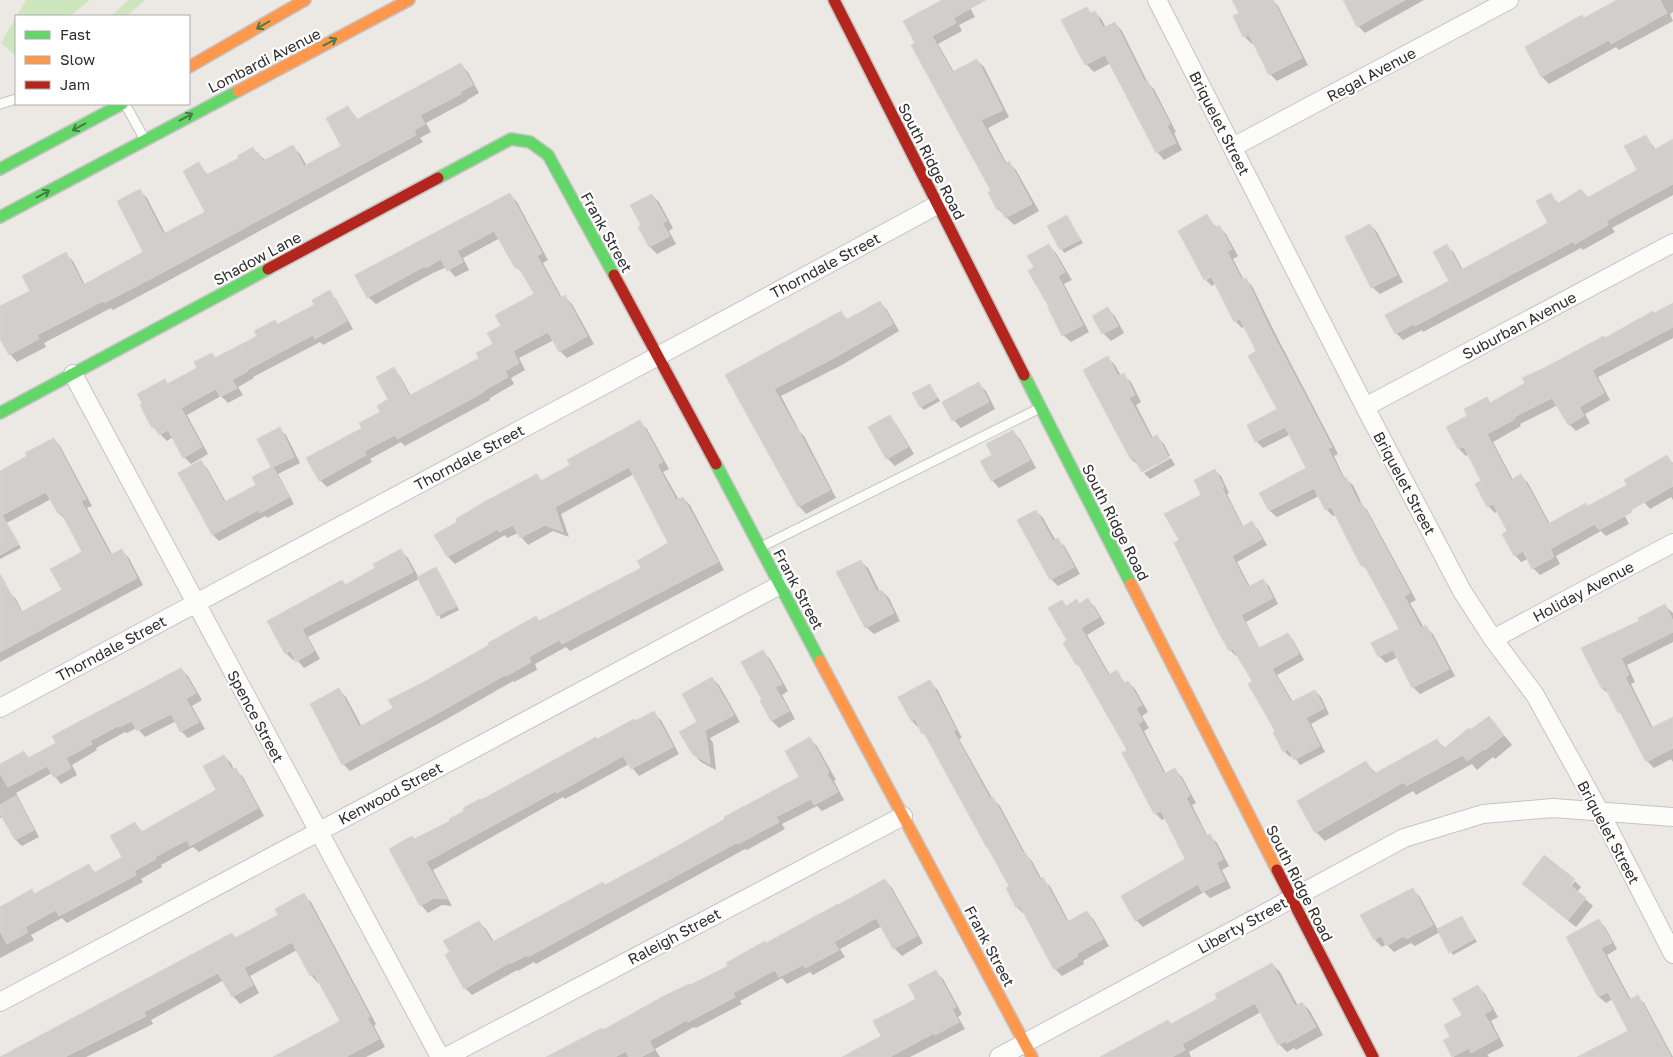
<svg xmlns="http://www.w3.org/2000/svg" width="1673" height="1057" font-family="'Golos Text',sans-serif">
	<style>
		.green { fill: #cee6be }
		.shadow { fill: #0003 }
		.building { fill: #d1cecb; stroke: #d7d4d0 }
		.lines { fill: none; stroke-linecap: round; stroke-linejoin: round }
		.lane-casing { stroke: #c5c4c5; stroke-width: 11 }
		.street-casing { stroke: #c5c4c5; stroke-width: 20 }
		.fast-casing { stroke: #c5c4c5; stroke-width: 14 }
		.slow-casing { stroke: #c5c4c5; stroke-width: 14 }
		.jam-casing { stroke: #c5c4c5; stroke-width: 14 }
		.lane { stroke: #fcfcfb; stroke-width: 9 }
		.street { stroke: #fcfcfb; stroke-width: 18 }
		.fast { stroke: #63d668; stroke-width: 11 }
		.slow { stroke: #ff974d; stroke-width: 11 }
		.jam { stroke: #b3261e; stroke-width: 11 }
		.oneway { stroke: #467a48 }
		.labels { text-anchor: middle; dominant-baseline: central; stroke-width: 4.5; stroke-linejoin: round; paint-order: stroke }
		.street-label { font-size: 15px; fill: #2e2e2e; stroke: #fff }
	</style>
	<rect width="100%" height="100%" fill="#ece8e4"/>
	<g class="green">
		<polygon points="26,0 90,0 70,16 16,16 16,56 1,43"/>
		<polygon points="129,0 145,0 127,16 111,16"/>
	</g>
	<g class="shadow">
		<polygon points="945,0 966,0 975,17 959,25 962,31 938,44 954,72 977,60 984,67 1009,117 988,128 1007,164 1009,163 1016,170 1039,211 1014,225 998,209 990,193 993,191 916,43"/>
		<polygon points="1234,0 1273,0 1278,6 1308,65 1277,81 1270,74 1254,43 1252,44 1244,36 1241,14"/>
		<polygon points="1344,0 1424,0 1365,33 1358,26"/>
		<polygon points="1621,0 1673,0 1673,12 1670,14 1673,21 1619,50 1616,47 1549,84 1542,77 1526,47"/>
		<polygon points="1087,9 1092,14 1095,12 1102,20 1106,28 1115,23 1122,31 1148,83 1154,89 1176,132 1174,133 1182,150 1164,160 1157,152 1111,63 1094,72 1086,64 1063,21"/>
		<polygon points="461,65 468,72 479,93 467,100 467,101 426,123 431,132 420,138 423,142 164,283 113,310 111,308 44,343 46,347 17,362 10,354 0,337 0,307 31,291 65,254 73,261 85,285 145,253 140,191 147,198 166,235 206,212 198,164 208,175 240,158 253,149 266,161 293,147 300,154 307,166 343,147 348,107 358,120"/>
		<polygon points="1646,136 1656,150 1673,141 1673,195 1612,228 1615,232 1583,250 1581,248 1423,332 1422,330 1403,340 1396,333 1451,281 1447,246 1454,253 1463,270 1550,224 1550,194 1559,204 1581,190 1589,198 1639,170"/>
		<polygon points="510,195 517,202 548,260 543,263 562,298 565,297 572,304 594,344 567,358 560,351 554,340 519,358 525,370 511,378 514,384 490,398 490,400 405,446 401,442 370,459 372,462 327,487 320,480 363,428 382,412 390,400 393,369 400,376 411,396 480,359 495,345 503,326 535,295 524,274 516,267 500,238 463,258 469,270 455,277 447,267 433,273 376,304 368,297"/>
		<polygon points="652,195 659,202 673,228 669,231 676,244 657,254 650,247 640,227 643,226"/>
		<polygon points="1207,216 1217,228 1219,227 1226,234 1238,256 1233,259 1244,280 1246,280 1252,286 1275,333 1338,454 1334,456 1345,479 1353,485 1363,506 1367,510 1416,600 1410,603 1424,628 1426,627 1433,634 1455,676 1420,694 1413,687 1398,657 1386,663 1380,657 1373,644 1401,630 1369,572 1362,565 1336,515 1333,516 1326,509 1319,496 1277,517 1270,511 1261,493 1308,468 1291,434 1263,448 1256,441 1278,410 1258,352 1245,326 1242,328 1235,321 1216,283 1212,286 1206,280 1217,274 1205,279"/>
		<polygon points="1067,217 1083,243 1064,253 1049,226"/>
		<polygon points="1370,225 1377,232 1403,282 1380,294 1372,287"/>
		<polygon points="1049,246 1056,253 1072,280 1064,284 1089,332 1071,342 1063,335 1035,268"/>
		<polygon points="329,292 336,299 353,329 323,345 320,342 253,377 254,378 238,387 243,395 228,403 221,396 187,415 208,454 191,464 184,457 173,437 167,441 153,427 164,380 168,384 199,368 212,354 216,358 279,325 316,306"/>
		<polygon points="880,302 887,310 899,331 842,365 781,396 800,432 804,436 836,498 806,514 799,506 726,375 841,313 849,321"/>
		<polygon points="1673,304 1673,338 1598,377 1610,400 1585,414 1590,423 1576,431 1569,424 1558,405 1520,424 1521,426 1493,442 1513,480 1521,476 1528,483 1550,524 1586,504 1589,507 1618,502 1629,524 1606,536 1601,531 1556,556 1560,564 1540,575 1533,568 1528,559 1521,562 1515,555 1509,531 1498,511 1495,513 1488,506 1483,481 1469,454 1466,456 1459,449 1448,427 1469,416 1487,399 1492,404"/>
		<polygon points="1108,309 1115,316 1124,333 1111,341 1104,334 1094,317"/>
		<polygon points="1108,358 1115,365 1121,376 1123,375 1131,382 1141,402 1136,405 1153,438 1157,437 1164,444 1170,456 1143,470 1143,472 1140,466 1132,460 1085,370"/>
		<polygon points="978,384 986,391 995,409 961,428 954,420 944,403"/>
		<polygon points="930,385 940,401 924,410 921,407"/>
		<polygon points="889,416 896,424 914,454 895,466 887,458 870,427"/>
		<polygon points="640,422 647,429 669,469 663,472 679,500 683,498 690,505 724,570 570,651 566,647 535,664 537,670 514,682 513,681 447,719 350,771 343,764 339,690 346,697 362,727 394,709 424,683 536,618 540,622 642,569 670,544 634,474 561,514 569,537 553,531 528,545 518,533 507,538 505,535 455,564 448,557 436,536 537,475 543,482 572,466"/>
		<polygon points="279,429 286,435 300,463 278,474 294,504 267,518 265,516 219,541 213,535 180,474 201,462 207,468 226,502 257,486 272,467"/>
		<polygon points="1013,432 1020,439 1036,468 999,488 992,480 993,455"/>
		<polygon points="54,439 60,446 92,506 87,508 113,556 122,551 129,558 143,585 0,662 0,594 9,592 16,599 23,613 63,591 84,552 65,520 59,513 51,499 5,524 10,529 21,548 0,559 0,472 29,457"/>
		<polygon points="1667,457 1673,463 1673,500 1671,497 1650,509 1644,502"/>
		<polygon points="1171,458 1175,465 1150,479 1144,473"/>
		<polygon points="1215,471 1221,476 1229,493 1227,494 1244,528 1252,523 1258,529 1267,545 1237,562 1250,587 1263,580 1269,586 1278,604 1246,622 1260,649 1288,634 1293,640 1304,660 1277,675 1293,702 1315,691 1321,697 1329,714 1311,724 1325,752 1300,765 1293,755 1290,757 1284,751 1254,682 1238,655 1236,656 1230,650 1181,540"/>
		<polygon points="1036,511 1043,518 1056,541 1058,540 1065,547 1080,574 1058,586 1051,579"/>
		<polygon points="401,551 408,558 419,578 436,569 439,572 459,610 441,619 419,579 308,637 320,659 304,668 296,659 293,660 286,653 269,622 342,581 346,585 377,569"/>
		<polygon points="860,561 868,568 880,592 882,591 889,598 900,621 874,634 866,627 838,573"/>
		<polygon points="1088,600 1095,607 1105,624 1087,635 1110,675 1116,672 1126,684 1128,682 1135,689 1148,712 1142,716 1149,728 1144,731 1166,774 1175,770 1182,777 1196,803 1192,805 1208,837 1210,836 1217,843 1229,866 1222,870 1231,888 1210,898 1204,892 1143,927 1136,920 1187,859 1166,818 1162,820 1155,813 1129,751 1084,671 1077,664 1069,641 1062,602 1067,607 1077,601 1080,605"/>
		<polygon points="1665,606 1673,613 1673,642 1627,665 1635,682 1631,684 1653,728 1673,718 1673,762 1671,759 1654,768 1647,761 1625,718 1619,712 1610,695 1603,689 1582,649 1641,622"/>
		<polygon points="762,651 770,659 788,691 782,695 795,719 779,728 772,721 761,702 764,700"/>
		<polygon points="181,669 188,676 202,700 192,706 205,729 188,738 181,731 176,721 145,737 137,728 127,733 125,732 96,748 97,750 72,765 77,775 61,784 52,773 16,793 39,837 22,846 16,840 2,817 0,818 0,766 24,752 30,759"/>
		<polygon points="712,678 719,685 740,722 710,738 713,743 716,770 701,762 694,755 699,723"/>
		<polygon points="929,682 937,689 962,738 959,739 992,798 1000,806 1026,855 1032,861 1042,880 1050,886 1069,922 1087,912 1094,920 1109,946 1083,961 1084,964 1062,976 1055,969 1024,914 1017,907 1010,887 992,852 988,848 927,737 920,727 919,728 912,721 900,698"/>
		<polygon points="653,713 661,720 679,754 639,776 629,764 565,799 563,797 433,870 452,906 442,905 428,913 421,905 414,840 451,821 481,802 597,740"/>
		<polygon points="1489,717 1512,745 1495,759 1493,757 1477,770 1472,764 1416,795 1413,791 1325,841 1316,832 1366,763 1377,774 1437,741 1445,748"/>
		<polygon points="810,739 817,746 836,780 834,781 844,800 822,811 817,806 782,824 785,829 747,850 745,849 536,964 534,962 518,971 517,970 472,995 465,988 479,922 486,929 494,942 606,886 801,777"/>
		<polygon points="224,756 231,763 234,770 236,770 243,777 264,816 199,852 193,847 161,865 162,867 141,879 143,882 67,923 62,918 31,935 34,940 0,958 0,908 32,891 35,895 89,866 96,873 124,857 135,824 143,832 218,791"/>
		<polygon points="885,880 892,888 923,943 902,956 894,948 882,926 840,949 845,957 813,975 810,972 787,984 782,978 740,1001 742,1004 696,1028 694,1027 655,1049 660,1057 552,1057 730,966 766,944"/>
		<polygon points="1575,881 1581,887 1577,892 1593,906 1576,927 1531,891 1566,889 1567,891"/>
		<polygon points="1413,890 1420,897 1438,930 1462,917 1477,942 1453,955 1440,932 1415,946 1411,943 1394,952 1386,944 1382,947 1375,940 1362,916"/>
		<polygon points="303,895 311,902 376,1024 374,1026 385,1047 366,1057 276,1057 342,1021 320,982 318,983 311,975 297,950 250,976 259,993 240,1004 233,996 224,980 151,1020 153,1024 86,1057 7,1057 232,934 237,939 280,916"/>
		<polygon points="1599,921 1605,927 1617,949 1607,955 1631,1000 1638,997 1644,1003 1673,1057 1591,1057 1630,1031 1613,999 1606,1003 1599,997 1567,937"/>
		<polygon points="1272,964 1280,972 1298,1006 1302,1003 1310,1011 1323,1035 1296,1050 1294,1048 1287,1052 1279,1044 1261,1012 1189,1052 1191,1057 1102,1057 1172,1025 1219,999"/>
		<polygon points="936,972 943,979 962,1014 958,1017 965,1029 910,1057 844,1057 883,1036 917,1000"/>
		<polygon points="1477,986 1485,994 1498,1017 1491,1021 1504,1046 1487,1055 1489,1057 1454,1057 1452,1037"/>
	</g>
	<g class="building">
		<polygon points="942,0 986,0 953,18 956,23 932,36 952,72 977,59 1003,110 981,120 1005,164 1009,161 1032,204 1005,218 1000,208 997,210 988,192 991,191 911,45 915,43 903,21"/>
		<polygon points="1232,0 1273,0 1302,58 1269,75 1249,35 1243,37 1233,16 1239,13"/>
		<polygon points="1343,0 1405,0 1357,27"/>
		<polygon points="1617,0 1660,0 1667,13 1611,44 1609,40 1541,77 1525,47 1582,15 1584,18"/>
		<polygon points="1087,7 1090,13 1095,11 1103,28 1115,22 1145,82 1147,80 1170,124 1167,126 1176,143 1156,153 1105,55 1085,65 1061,20"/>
		<polygon points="461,63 473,85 460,92 461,94 420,115 425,124 414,130 416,135 156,276 104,303 103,301 37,335 39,339 9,355 0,339 0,306 30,291 22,276 66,252 83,285 143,252 117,201 140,189 163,234 205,212 183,171 199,162 206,175 239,158 237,156 253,147 256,153 258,152 263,161 293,145 304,166 341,146 326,118 348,106 356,120"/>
		<polygon points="1646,135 1654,150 1673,139 1673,184 1606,221 1608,225 1575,244 1574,241 1415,326 1414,324 1395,334 1385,315 1449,281 1433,252 1447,244 1461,270 1548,223 1536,201 1551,193 1557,204 1581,189 1587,198 1637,170 1624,146"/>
		<polygon points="510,193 542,253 537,256 560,298 565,295 587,336 559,352 548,332 513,351 519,363 505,371 508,377 483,391 484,392 397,439 395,435 364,451 366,455 319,481 306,458 362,428 359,423 380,412 377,406 388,399 376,377 394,367 409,396 479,358 476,353 493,344 487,333 501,326 495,315 534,294 518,266 515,268 494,231 457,251 463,262 447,271 441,259 426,268 425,266 367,298 355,275"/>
		<polygon points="652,194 667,221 662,223 670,236 649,247 638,227 641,225 630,205"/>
		<polygon points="1207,214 1215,228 1219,225 1232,249 1227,252 1242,280 1246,278 1268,325 1332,447 1328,449 1343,478 1346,477 1359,503 1361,502 1410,593 1404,596 1421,628 1426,625 1449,669 1412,688 1393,650 1378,657 1371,643 1399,629 1364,565 1361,566 1331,507 1325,510 1314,488 1269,511 1259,493 1306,468 1285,427 1255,442 1247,425 1277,409 1248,356 1256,351 1240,319 1234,322 1211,276 1204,280 1178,231"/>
		<polygon points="1067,215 1080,240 1060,250 1047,226"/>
		<polygon points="1370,224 1397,275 1371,288 1345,237"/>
		<polygon points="1049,244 1065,272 1058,276 1083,325 1062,336 1048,308 1049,307 1028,271 1034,267 1027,256"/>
		<polygon points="330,290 347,321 315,339 313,335 247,370 248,371 232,380 237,388 220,397 216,389 181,408 202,447 183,458 168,430 159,435 154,427 152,428 140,405 142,403 137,394 165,379 167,384 197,368 194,362 212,353 215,358 257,336 254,331 275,320 278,324 314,305 312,300"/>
		<polygon points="880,301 893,324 834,358 774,389 796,428 797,428 830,490 798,507 725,375 841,311 846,320"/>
		<polygon points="1673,303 1673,327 1592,370 1604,393 1579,407 1584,416 1568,425 1552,398 1514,417 1515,419 1487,434 1511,480 1521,474 1548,524 1586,503 1588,506 1627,485 1624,480 1667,455 1673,465 1673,486 1631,510 1632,512 1599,530 1595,524 1550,549 1554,557 1532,569 1523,551 1514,556 1502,534 1507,531 1493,504 1487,507 1475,484 1481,481 1464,447 1458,449 1446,427 1467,416 1464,409 1487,397 1490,403 1525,383 1522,378 1546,367 1604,336 1605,338 1653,311 1654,313"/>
		<polygon points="1108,307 1118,326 1102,334 1092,316"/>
		<polygon points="1108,356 1118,376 1124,373 1135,395 1129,398 1151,438 1157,435 1169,458 1142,472 1134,458 1131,460 1083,370"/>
		<polygon points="979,382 989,402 952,421 942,402"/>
		<polygon points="930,384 937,398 920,407 912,393"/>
		<polygon points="890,415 908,447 886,459 868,427"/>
		<polygon points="640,420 663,462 657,465 676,500 683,497 718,562 562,644 559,640 529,657 531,662 506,676 505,675 440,712 342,765 310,704 339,688 359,727 393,708 388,700 424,682 489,645 488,643 536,616 539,621 641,568 637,561 668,543 629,467 555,507 563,532 545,525 520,538 513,525 499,532 498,529 447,557 434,535 457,522 456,519 484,502 537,474 541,481 570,465 567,460"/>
		<polygon points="280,427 294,457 273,467 289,497 260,513 258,510 212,535 178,473 201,460 224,502 256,485 252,477 271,467 257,439"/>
		<polygon points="1013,430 1030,460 991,481 980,461 992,455 986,444"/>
		<polygon points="54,438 86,499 81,501 110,555 122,549 137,578 0,652 0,574 21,612 62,590 50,569 82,552 61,512 58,514 46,492 2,515 19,544 0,555 0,471 27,456 25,453"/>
		<polygon points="1215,469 1224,487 1222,488 1242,527 1252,521 1262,539 1232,556 1248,587 1263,579 1273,598 1241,615 1259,648 1288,633 1299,654 1272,669 1291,702 1315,690 1324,708 1306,718 1320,746 1294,760 1288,749 1283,752 1273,732 1275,731 1248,684 1252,681 1233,649 1229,651 1214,624 1174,543 1179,540 1164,514 1201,495 1194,480"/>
		<polygon points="1036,510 1053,541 1058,538 1074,567 1050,580 1017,520"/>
		<polygon points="401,549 413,572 302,629 314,651 296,662 290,651 285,654 267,621 342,580 345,585 375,568 373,564"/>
		<polygon points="861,560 877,592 882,590 894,613 865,628 836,572"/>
		<polygon points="436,567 457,606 437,616 417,577"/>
		<polygon points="1088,598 1099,617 1081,628 1108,675 1117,670 1124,683 1128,681 1142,705 1136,708 1143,721 1138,724 1164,774 1175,768 1190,795 1186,798 1206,836 1210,834 1223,859 1216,863 1225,881 1202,892 1198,884 1135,921 1121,896 1185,859 1161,811 1154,814 1122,753 1127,750 1078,664 1076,665 1063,643 1067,640 1048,608 1062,600 1066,606 1077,599 1079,604"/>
		<polygon points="1665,604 1673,621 1673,632 1621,658 1629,675 1625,677 1651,728 1673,717 1673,748 1646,762 1620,712 1618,713 1605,687 1602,689 1581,648 1639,621 1638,618"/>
		<polygon points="763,650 782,684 775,687 789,711 771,721 760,701 762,700 741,662"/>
		<polygon points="181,668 196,693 186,699 199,722 180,732 171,714 137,731 132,721 119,727 118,726 90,741 92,744 66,758 71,768 54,778 47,766 8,787 0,773 0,764 24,751 28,758 56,743 52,736"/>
		<polygon points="712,677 734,715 704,731 706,734 710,764 693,755 679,732 697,722 682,694"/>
		<polygon points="930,680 956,730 953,731 990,799 993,797 1023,853 1025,852 1040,880 1043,877 1067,922 1087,911 1103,939 1076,954 1078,956 1054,970 1020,906 1016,908 1006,888 1009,886 988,848 987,848 924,733 922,734 915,719 911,721 898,697"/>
		<polygon points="654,711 673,747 631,769 623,756 557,793 556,791 426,862 447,899 434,898 420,906 389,849 412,836 414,839 450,821 449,819 464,811 463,808 480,799 481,800 596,737 597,739 634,719 635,721"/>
		<polygon points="1489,716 1504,735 1485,750 1484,749 1467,761 1463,755 1406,786 1404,782 1315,833 1297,801 1366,761 1374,774 1437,739 1443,749 1469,728 1470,730"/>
		<polygon points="810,737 829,772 827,774 838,792 814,805 811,799 776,817 779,822 738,844 738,842 528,957 527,955 510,964 509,963 464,989 445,955 450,952 443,941 479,921 492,942 603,882 605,885 672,849 725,819 724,817 799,777 785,751"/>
		<polygon points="224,755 232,770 236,768 258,808 190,846 187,840 155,857 156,859 134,871 136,875 59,916 56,910 25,927 28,932 7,944 0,931 0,907 32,889 34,894 89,864 94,873 122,857 110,836 135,822 141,832 216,790 203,766"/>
		<polygon points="16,796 34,830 15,840 0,814 0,805"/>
		<polygon points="1544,855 1575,879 1570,885 1586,898 1568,920 1522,884"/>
		<polygon points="885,879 917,936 893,949 876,918 834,942 839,950 805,968 803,965 779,977 775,970 733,993 735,997 688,1022 687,1020 649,1041 654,1050 641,1057 629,1057 626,1051 615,1057 546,1057 602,1028 603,1030 662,997 689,984 690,985 728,966 726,963 765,941 766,943 838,904 838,905"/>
		<polygon points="1413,888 1433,925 1406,939 1404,936 1386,946 1381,936 1374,940 1360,915"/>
		<polygon points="304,893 370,1017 367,1018 379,1039 346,1057 273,1057 340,1021 314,974 310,976 292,942 244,968 253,985 232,997 218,973 144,1012 146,1016 65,1057 0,1057 232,933 235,938 278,915 275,909"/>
		<polygon points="1462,916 1474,939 1449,953 1437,929"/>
		<polygon points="1599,919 1612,943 1601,948 1629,1000 1638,995 1671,1057 1577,1057 1628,1031 1608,992 1598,997 1566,937"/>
		<polygon points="1272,963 1295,1006 1302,1002 1316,1027 1287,1043 1286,1041 1278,1045 1255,1003 1182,1044 1185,1050 1172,1057 1100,1057 1168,1020 1171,1024 1217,999 1215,994"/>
		<polygon points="936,970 956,1007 952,1009 959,1022 935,1035 934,1033 890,1057 842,1057 881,1036 873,1021 916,999 908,985"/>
		<polygon points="1478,985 1492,1010 1484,1014 1498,1038 1471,1053 1469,1048 1452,1057 1443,1040 1450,1037 1444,1025 1462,1015 1452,999"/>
	</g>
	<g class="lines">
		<defs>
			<g id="lane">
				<polyline points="0,104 16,99"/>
				<polyline points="125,104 144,138"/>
				<polyline points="761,547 1040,408"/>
			</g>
			<g id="street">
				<polyline points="1157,0 1365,407 1462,591 1493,639 1535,695 1600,812 1673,954"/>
				<polyline points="1233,147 1509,0"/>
				<polyline points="73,374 440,1057"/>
				<polyline points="1365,407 1673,243"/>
				<polyline points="1493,639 1673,543"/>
				<polyline points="0,708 658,356 937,205"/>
				<polyline points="0,1002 780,585"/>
				<polyline points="446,1057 903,816"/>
				<polyline points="999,1057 1404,838 1483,814 1553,808 1673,817"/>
			</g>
			<g id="fast">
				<polyline points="0,169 122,104"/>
				<polyline points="438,178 511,139 530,142 548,155 614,275"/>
				<polyline points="0,217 238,91"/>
				<polyline points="1024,375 1131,584"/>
				<polyline points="0,413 268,269"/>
				<polyline points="716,464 820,661"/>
			</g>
			<g id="slow">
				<polyline points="189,67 305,0"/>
				<polyline points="238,91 409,0"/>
				<polyline points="1131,584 1277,870"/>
				<polyline points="820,661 1032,1057"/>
			</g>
			<g id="jam">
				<polyline points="834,0 1024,375"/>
				<polyline points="268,269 438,178"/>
				<polyline points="614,275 716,464"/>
				<polyline points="1277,870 1373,1057"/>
			</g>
		</defs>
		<use href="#lane" class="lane-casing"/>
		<use href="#street" class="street-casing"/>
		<use href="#fast" class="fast-casing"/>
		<use href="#slow" class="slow-casing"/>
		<use href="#jam" class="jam-casing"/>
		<use href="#lane" class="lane"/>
		<use href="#street" class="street"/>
		<use href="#fast" class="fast"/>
		<use href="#slow" class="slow"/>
		<use href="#jam" class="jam"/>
	</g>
	<defs><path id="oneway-shaft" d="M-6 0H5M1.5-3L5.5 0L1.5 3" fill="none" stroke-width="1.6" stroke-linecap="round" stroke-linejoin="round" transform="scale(1.25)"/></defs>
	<g class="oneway">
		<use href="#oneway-shaft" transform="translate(263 25) rotate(150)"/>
		<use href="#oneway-shaft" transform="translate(330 42) rotate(-28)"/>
		<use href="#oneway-shaft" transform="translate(186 117) rotate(-28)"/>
		<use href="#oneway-shaft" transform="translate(79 127) rotate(152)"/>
		<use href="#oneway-shaft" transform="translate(43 194) rotate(-28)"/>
	</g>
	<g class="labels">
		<g class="street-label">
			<text transform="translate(264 60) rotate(-27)">Lombardi Avenue</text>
			<text transform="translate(1371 74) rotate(-28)">Regal Avenue</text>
			<text transform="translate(1220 123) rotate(63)">Briquelet Street</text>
			<text transform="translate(932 161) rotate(63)">South Ridge Road</text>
			<text transform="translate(607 232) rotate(61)">Frank Street</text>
			<text transform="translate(257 258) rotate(-28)">Shadow Lane</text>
			<text transform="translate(825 265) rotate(-28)">Thorndale Street</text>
			<text transform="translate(1519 325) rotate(-28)">Suburban Avenue</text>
			<text transform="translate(469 457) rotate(-28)">Thorndale Street</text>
			<text transform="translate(1405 483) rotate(62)">Briquelet Street</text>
			<text transform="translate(1116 522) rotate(63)">South Ridge Road</text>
			<text transform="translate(799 589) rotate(62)">Frank Street</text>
			<text transform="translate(1583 591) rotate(-28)">Holiday Avenue</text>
			<text transform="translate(111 648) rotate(-28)">Thorndale Street</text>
			<text transform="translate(256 716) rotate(62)">Spence Street</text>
			<text transform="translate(390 793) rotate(-28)">Kenwood Street</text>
			<text transform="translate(1609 832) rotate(62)">Briquelet Street</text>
			<text transform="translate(1300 883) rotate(63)">South Ridge Road</text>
			<text transform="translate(1242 925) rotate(-29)">Liberty Street</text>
			<text transform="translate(674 936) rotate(-28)">Raleigh Street</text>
			<text transform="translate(990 946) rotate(62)">Frank Street</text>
		</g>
	</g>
	<rect x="15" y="15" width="175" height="90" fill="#ffffff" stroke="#ababab"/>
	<rect x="25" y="31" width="25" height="8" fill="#63d668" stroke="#ababab"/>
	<text x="60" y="40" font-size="15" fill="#2e2e2e">Fast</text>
	<rect x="25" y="56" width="25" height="8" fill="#ff974d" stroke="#ababab"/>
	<text x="60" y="65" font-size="15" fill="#2e2e2e">Slow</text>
	<rect x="25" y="81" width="25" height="8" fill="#b3261e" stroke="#ababab"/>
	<text x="60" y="90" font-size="15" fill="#2e2e2e">Jam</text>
</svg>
